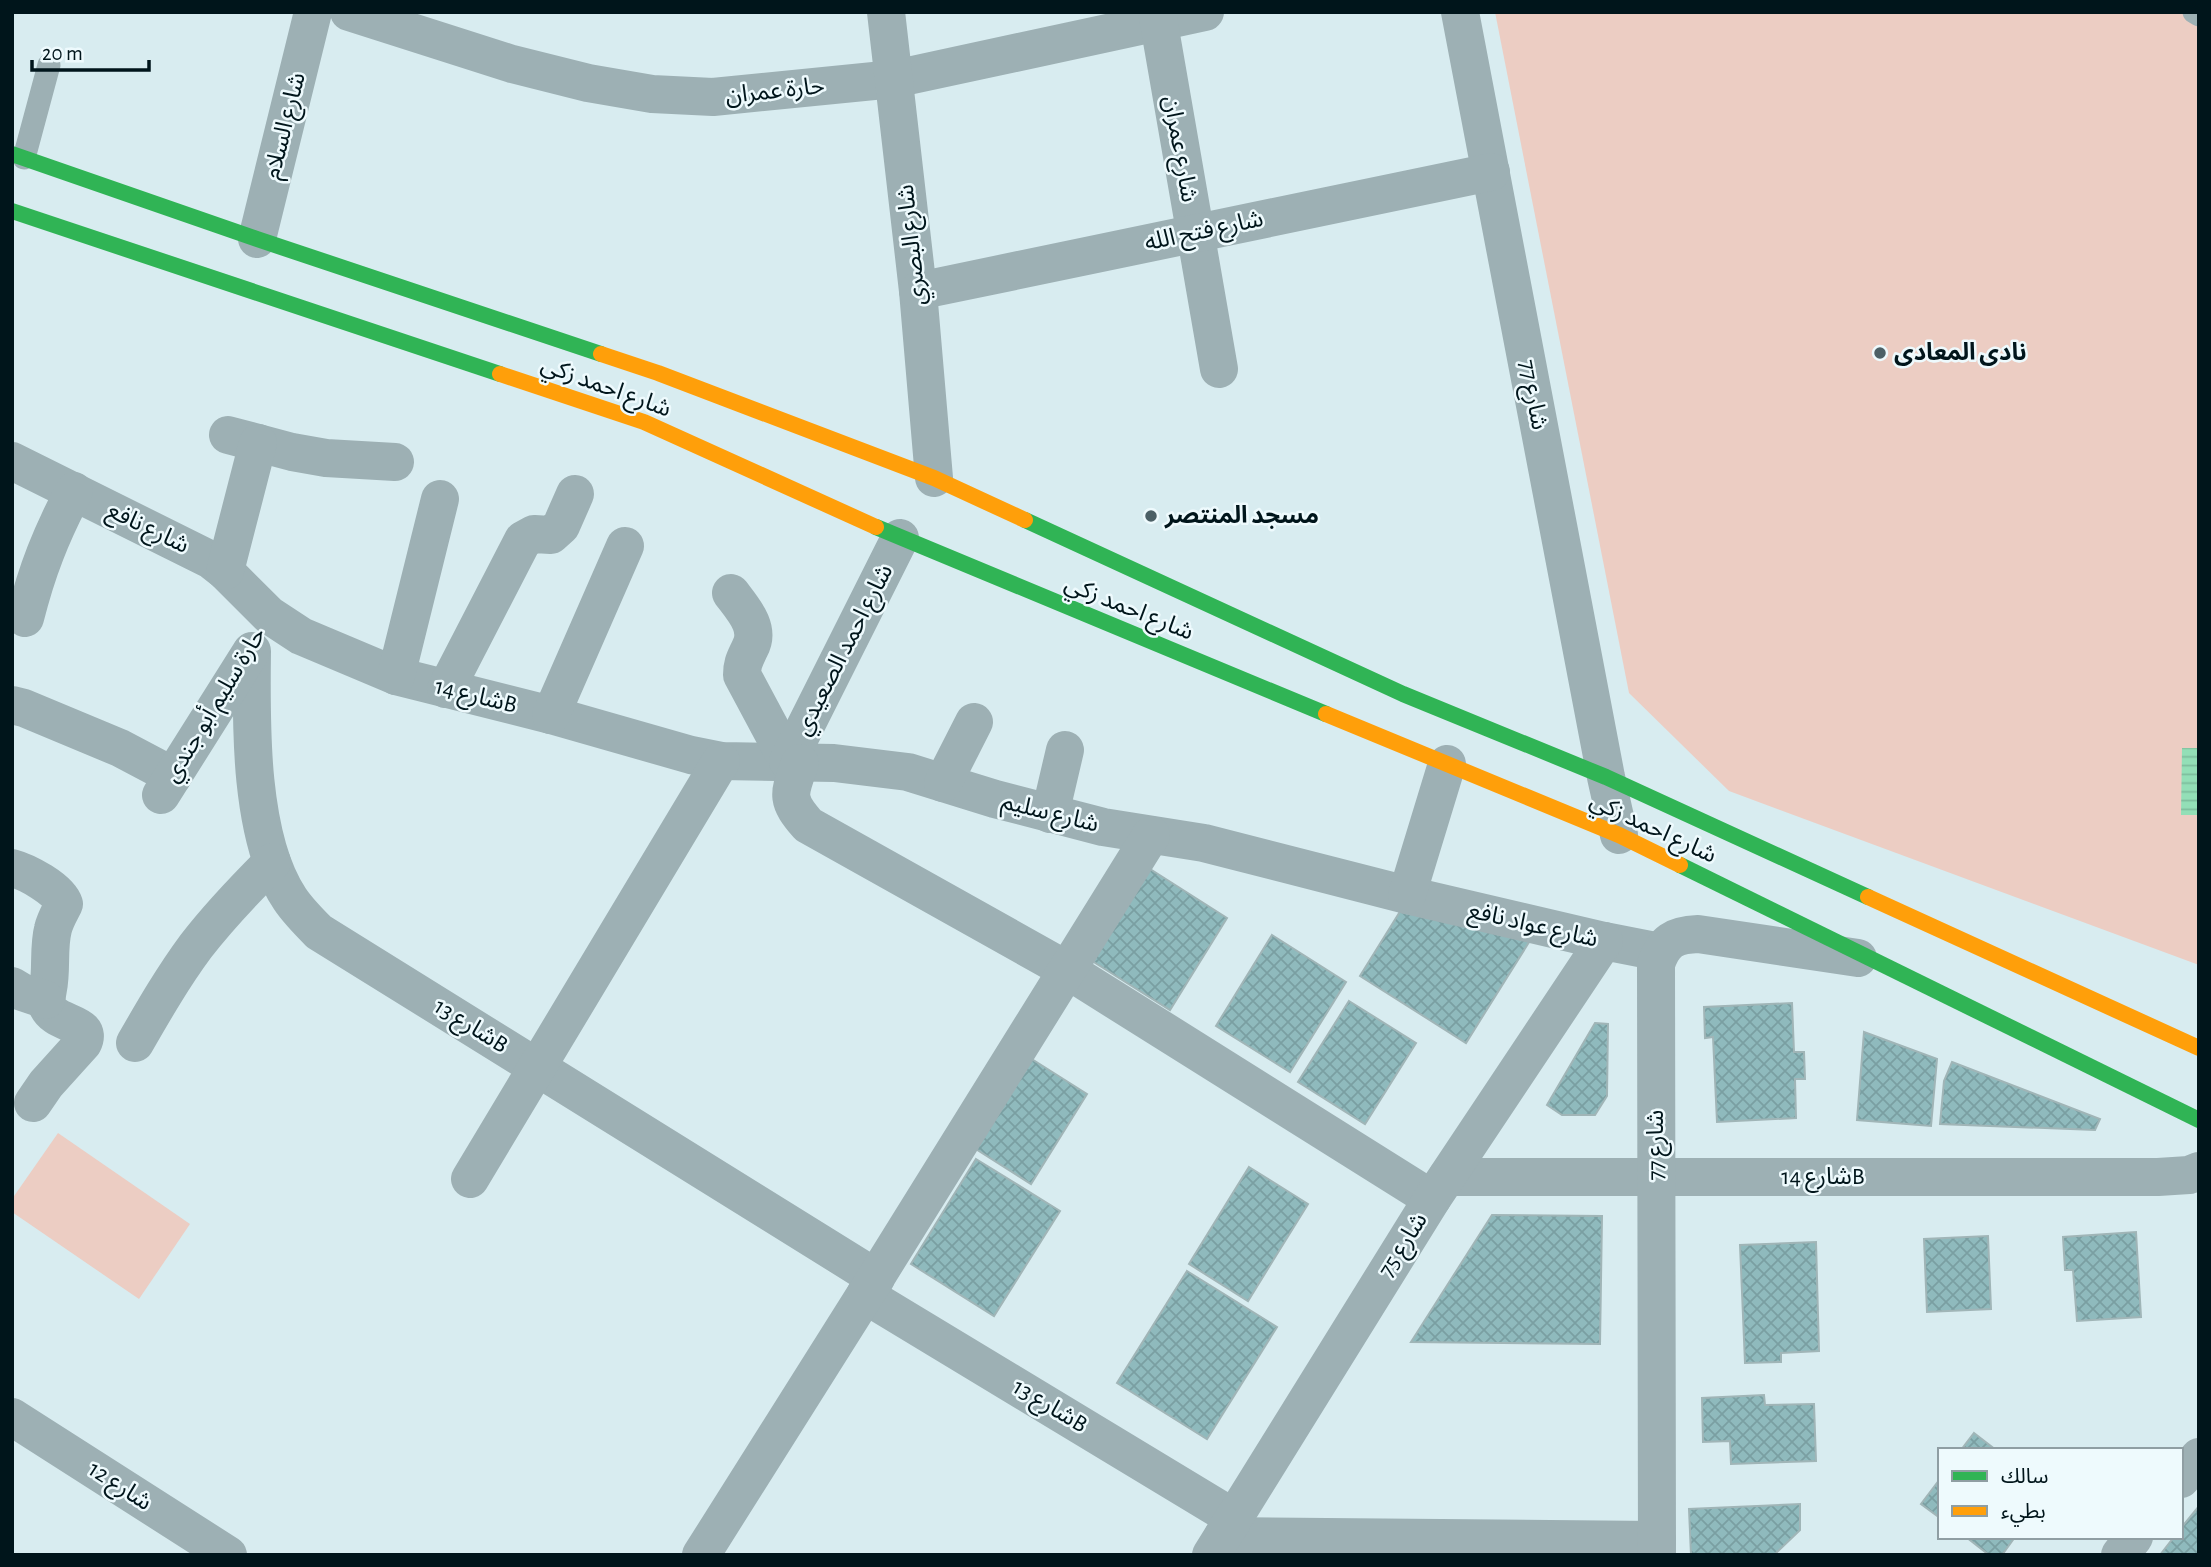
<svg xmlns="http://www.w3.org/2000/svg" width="2211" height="1567" font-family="'Alegreya Sans','Noto Sans Arabic',sans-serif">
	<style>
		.garden { fill: #eccdc3 }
		.water { fill: url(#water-rules) }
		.building { fill: url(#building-cross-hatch); stroke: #a0b5b7; stroke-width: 2 }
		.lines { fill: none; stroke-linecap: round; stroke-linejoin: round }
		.lane { stroke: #9db0b4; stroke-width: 23 }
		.street { stroke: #9db0b4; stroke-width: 38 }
		.fast { stroke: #30b455; stroke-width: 16 }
		.slow { stroke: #ff9f0a; stroke-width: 16 }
		.poi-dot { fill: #4c6066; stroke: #eefafd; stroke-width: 2.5 }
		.labels { text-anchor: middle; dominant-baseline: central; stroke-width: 5; stroke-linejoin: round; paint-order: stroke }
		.street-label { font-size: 24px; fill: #00151b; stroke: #eefafd }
		.poi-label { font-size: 24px; font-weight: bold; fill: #00151b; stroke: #eefafd; text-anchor: start }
	</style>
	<defs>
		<pattern id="water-rules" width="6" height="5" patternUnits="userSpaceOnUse" patternTransform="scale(1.75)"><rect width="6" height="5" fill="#93dfb7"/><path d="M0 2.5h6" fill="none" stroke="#7dbe9d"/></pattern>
		<pattern id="building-cross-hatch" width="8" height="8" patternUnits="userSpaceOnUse" patternTransform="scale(1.75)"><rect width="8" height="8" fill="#8fbabd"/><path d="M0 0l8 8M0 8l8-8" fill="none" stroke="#7a9fa2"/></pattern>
	</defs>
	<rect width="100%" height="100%" fill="#d8ecf0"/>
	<g class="garden">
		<polygon points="1495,12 2199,12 2199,965 1729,791 1629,693"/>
		<polygon points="58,1133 190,1224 139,1299 12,1212 12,1199"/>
	</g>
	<polygon class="water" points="2182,748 2199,748 2199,815 2181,815"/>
	<g class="building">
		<polygon points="1147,867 1227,918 1170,1010 1089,959"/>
		<polygon points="1406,902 1536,931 1466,1043 1360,976"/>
		<polygon points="1272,935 1346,982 1290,1072 1216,1026"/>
		<polygon points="1349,1001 1416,1043 1365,1124 1298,1082"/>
		<polygon points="1792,1003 1794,1052 1804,1052 1805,1079 1795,1079 1796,1118 1717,1122 1713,1037 1705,1038 1704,1007"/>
		<polygon points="1595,1023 1608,1024 1607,1096 1595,1115 1562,1115 1547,1105"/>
		<polygon points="1864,1032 1937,1059 1931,1126 1857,1120"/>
		<polygon points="1027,1056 1087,1094 1031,1184 971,1146"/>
		<polygon points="1952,1062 2100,1119 2095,1130 1940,1124 1944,1081"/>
		<polygon points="976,1159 1060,1211 994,1316 911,1264"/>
		<polygon points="1249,1167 1308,1204 1248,1301 1189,1264"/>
		<polygon points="1492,1215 1602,1216 1600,1344 1411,1342"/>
		<polygon points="2136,1232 2141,1317 2077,1321 2073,1270 2065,1270 2063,1237"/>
		<polygon points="1988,1236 1991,1309 1927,1312 1924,1239"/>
		<polygon points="1816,1242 1819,1351 1781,1353 1781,1362 1745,1363 1740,1245"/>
		<polygon points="1187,1271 1277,1327 1207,1439 1117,1383"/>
		<polygon points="1764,1395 1765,1405 1814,1404 1816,1461 1731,1464 1730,1441 1703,1442 1702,1398"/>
		<polygon points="1974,1433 1996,1450 1961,1450"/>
		<polygon points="1940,1479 1940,1518 1921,1504"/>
		<polygon points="1800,1504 1800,1530 1774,1555 1691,1555 1689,1509"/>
		<polygon points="2199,1506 2199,1555 2160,1555 2174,1537 2181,1537 2181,1528"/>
		<polygon points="1966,1537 2015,1537 2002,1555 1989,1555"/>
	</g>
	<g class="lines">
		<g class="lane">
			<polyline points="2194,12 2199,15"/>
			<polyline points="24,158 49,65"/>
		</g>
		<g class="street">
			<polyline points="349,12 512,64 588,83 652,94 713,97 894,79 1205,12"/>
			<polyline points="886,12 918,291 934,478"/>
			<polyline points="1157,12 1219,369"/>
			<polyline points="1460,12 1606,777 1619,835"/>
			<polyline points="257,239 313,12"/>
			<polyline points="918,291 1491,172"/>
			<polyline points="228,435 292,452 326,458 395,462"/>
			<polyline points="12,461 211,560 225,571 269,615 301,636 396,676 551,715 691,755 721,761 834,763 908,772 995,799 1103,827 1204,843 1407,895 1604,941 1660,952"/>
			<polyline points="225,571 258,443"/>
			<path d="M731,593C743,609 761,628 750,648C745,659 742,663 742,675L788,761"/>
			<path d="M25,618C37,570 51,535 74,491"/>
			<path d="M252,651C251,723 249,838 290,899C298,911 309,922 319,932L876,1278"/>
			<polyline points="396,676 440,499"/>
			<polyline points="446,689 523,540 534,534 551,535 561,526 575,494"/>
			<polyline points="12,705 24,708 120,748 173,776"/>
			<polyline points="551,715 625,546"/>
			<polyline points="788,761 900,538"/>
			<path d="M800,763C789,794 785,799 808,825L1067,970L1432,1199"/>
			<polyline points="943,783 974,722"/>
			<polyline points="161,795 251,652"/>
			<polyline points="1050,814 1065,750"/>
			<path d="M12,868C27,872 59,889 64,904C60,912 55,920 53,929C48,948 52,969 48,989C47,994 46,999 47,1005C54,1026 94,1021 83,1043L46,1084L33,1103"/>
			<polyline points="1407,895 1447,764"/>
			<polyline points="12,986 22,992 46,1000"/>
			<path d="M135,1043C154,1010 173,977 196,946C219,916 245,889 272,862"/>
			<polyline points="1447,1177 2158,1177 2189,1175 2199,1171"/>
			<polyline points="470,1179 721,761"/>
			<polyline points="865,1295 1234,1518"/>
			<polyline points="12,1417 228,1555"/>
			<polyline points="2181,1479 2199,1457"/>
			<polyline points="1223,1536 1657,1540"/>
			<polyline points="701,1555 865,1295 1151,835"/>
			<polyline points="1211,1555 1432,1199 1604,941"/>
			<path d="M1657,1555L1656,964C1664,941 1674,935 1698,934L1858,958"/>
			<polyline points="2120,1555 2134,1537"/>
		</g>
		<g class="fast">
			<polyline points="12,154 257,239 601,354"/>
			<polyline points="12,211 500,374"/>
			<polyline points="1025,520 1403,694 1606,777 1868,897"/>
			<polyline points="876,527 1326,714"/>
			<polyline points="1680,865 2199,1120"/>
		</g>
		<g class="slow">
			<polyline points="601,354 658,373 934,478 1025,520"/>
			<polyline points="500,374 644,422 876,527"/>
			<polyline points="1326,714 1619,835 1680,865"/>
			<polyline points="1868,897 2199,1048"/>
		</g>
	</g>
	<g class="poi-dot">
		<circle cx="1880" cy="353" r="7"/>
		<circle cx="1151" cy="516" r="7"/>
	</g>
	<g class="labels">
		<g class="street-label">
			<text transform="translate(775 91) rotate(-6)">حارة عمران</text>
			<text transform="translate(285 126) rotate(-76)">شارع السلام</text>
			<text transform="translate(1180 149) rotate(80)">شارع عمران</text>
			<text transform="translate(1204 231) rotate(-12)">شارع فتح الله</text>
			<text transform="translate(912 245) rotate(-96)">شارع البصري</text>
			<text transform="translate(606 387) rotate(20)">شارع احمد زكي</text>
			<text transform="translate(1533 395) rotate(79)">شارع 77</text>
			<text transform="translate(148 528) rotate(26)">شارع نافع</text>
			<text transform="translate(1129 608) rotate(22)">شارع احمد زكي</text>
			<text transform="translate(844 650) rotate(-63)">شارع احمد الصعيدي</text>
			<text transform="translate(476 696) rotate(14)">شارع 14B</text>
			<text transform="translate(215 705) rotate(-59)">حارة سليم أبو جندي</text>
			<text transform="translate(1050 813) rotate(14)">شارع سليم</text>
			<text transform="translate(1653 828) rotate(25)">شارع احمد زكي</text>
			<text transform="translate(1533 925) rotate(13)">شارع عواد نافع</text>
			<text transform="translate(471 1026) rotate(32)">شارع 13B</text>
			<text transform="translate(1656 1145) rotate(-90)">شارع 77</text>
			<text x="1823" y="1177">شارع 14B</text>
			<text transform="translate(1403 1245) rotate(-58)">شارع 75</text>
			<text transform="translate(1050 1406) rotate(31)">شارع 13B</text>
			<text transform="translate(120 1486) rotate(33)">شارع 12</text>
		</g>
		<g class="poi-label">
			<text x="1894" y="353">نادى المعادى</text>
			<text x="1165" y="516">مسجد المنتصر</text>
		</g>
	</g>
	<rect width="2211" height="1567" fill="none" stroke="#00151b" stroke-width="28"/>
	<rect x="1938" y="1448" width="245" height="91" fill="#eefafd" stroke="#8f9ea3" stroke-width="2"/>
	<rect x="1952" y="1471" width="35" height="10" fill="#30b455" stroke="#8f9ea3" stroke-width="2"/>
	<text x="2001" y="1483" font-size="21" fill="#00151b">سالك</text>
	<rect x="1952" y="1506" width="35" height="10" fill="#ff9f0a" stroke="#8f9ea3" stroke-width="2"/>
	<text x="2001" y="1518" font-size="21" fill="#00151b">بطيء</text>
	<path d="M32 60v10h117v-10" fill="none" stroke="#00151b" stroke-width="3.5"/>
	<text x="42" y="60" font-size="21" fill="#00151b" stroke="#eefafd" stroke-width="5" paint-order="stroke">20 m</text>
</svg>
